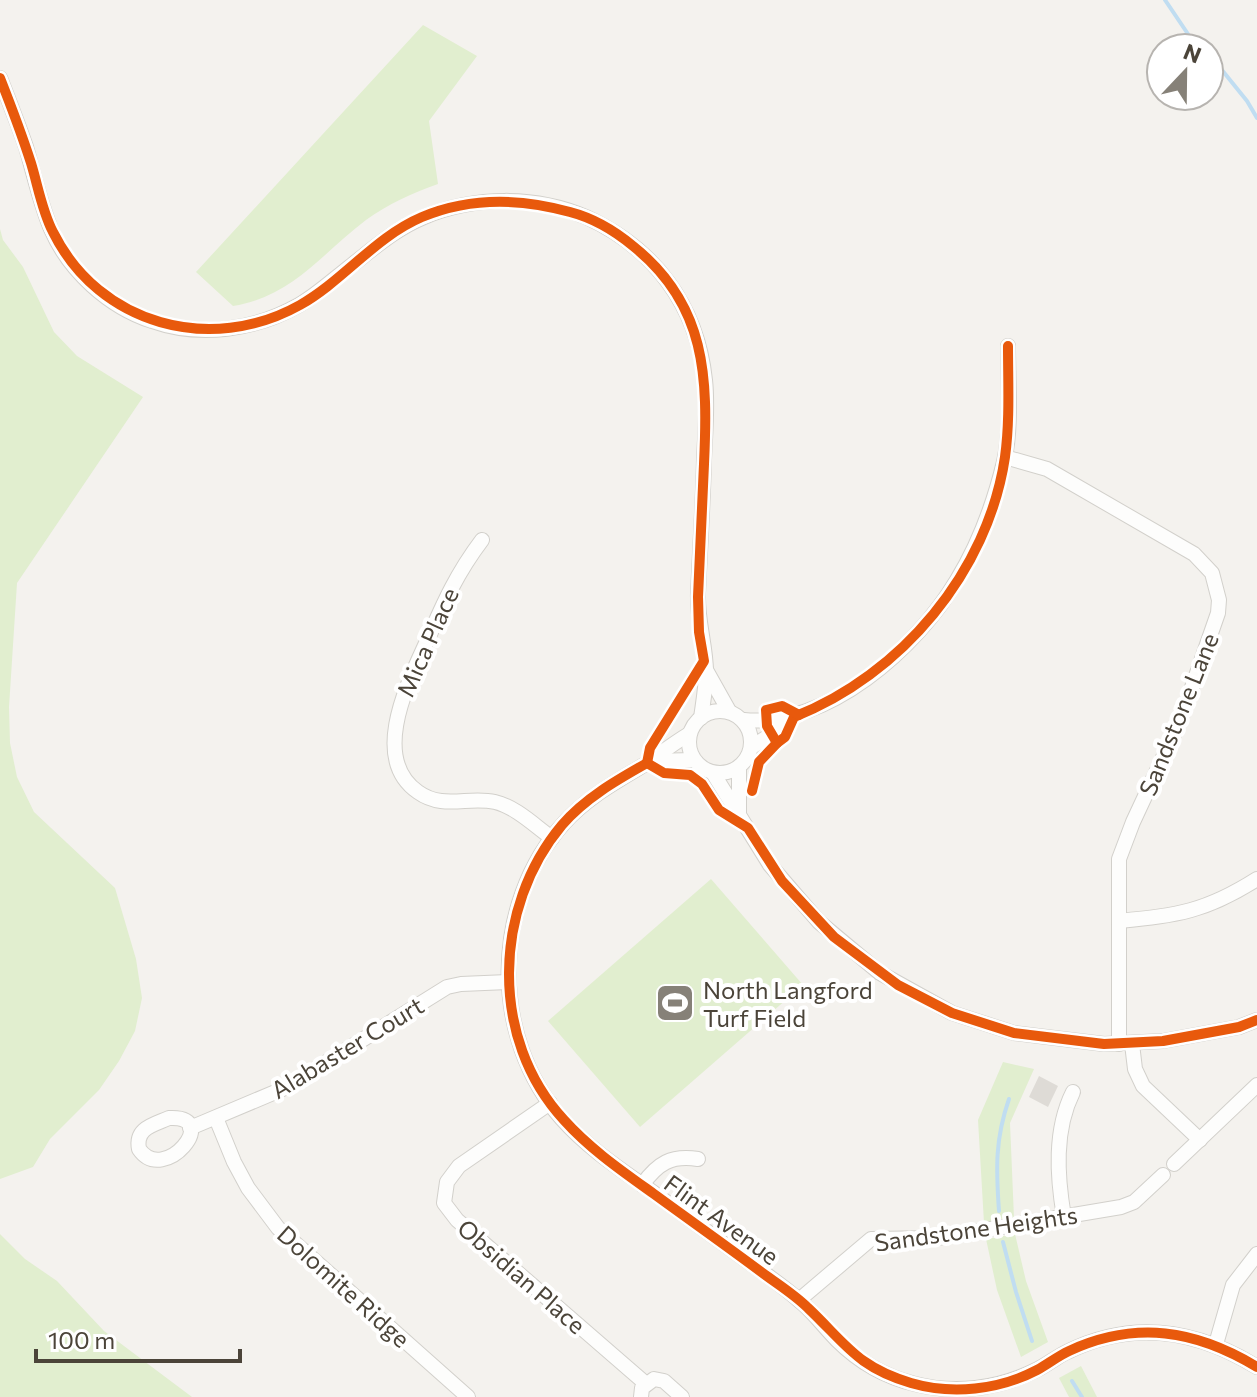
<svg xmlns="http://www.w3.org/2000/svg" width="1257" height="1397" font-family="Commissioner,sans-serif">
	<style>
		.green { fill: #e1eecf }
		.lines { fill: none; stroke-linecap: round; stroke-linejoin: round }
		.stream { stroke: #c0ddf1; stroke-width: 4 }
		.building { fill: #dedbd6 }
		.minor-casing { stroke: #d2d0cb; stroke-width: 16 }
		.minor { stroke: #fdfdfc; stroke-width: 14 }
		.cycleway-casing { stroke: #fff; stroke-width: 15 }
		.cycleway { stroke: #e8590c; stroke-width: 10 }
		.labels { text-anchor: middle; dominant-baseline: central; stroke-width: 8; stroke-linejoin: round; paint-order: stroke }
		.street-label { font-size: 24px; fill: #4b4439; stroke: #fff }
		.poi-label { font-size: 24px; fill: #4b4439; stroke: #fff; text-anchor: start }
	</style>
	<rect width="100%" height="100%" fill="#f4f2ee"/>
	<g class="green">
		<path d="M423,25L477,56L429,121L438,184C412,193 388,204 366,220C320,255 293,296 233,306L196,272Z"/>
		<polygon points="0,229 3,240 23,267 54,332 77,356 143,397 17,583 9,707 10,743 17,777 34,812 115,888 136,959 142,998 135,1031 119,1061 99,1090 50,1139 33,1167 0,1179"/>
		<polygon points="711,879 803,985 640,1127 548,1021"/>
		<polygon points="1003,1062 1034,1069 1010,1123 1014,1218 984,1223 978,1120"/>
		<polygon points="0,1234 25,1259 57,1281 104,1331 192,1397 0,1397"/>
		<polygon points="1015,1234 1026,1281 1048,1342 1021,1357 997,1290 986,1239"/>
		<polygon points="1081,1366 1097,1397 1069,1397 1059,1378"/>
	</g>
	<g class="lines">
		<g class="stream">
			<polyline points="1165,0 1190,37 1204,48"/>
			<polyline points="1209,54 1247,101 1257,118"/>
			<path d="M999,1211C996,1169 995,1139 1009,1099"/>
			<polyline points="1003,1242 1016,1292 1032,1341"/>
			<polyline points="1072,1381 1082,1397"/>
		</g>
	</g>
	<polygon class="building" points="1039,1076 1058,1086 1048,1107 1029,1097"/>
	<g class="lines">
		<defs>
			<g id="minor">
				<path d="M0,78C9,101 18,124 26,147C34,174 40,203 51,229C69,271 109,307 152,321C200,338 255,330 299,305C318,294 335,278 352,265C375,247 397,228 424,217C475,196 535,195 586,217C654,248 697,305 705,380C708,406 705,434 704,460C703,504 700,549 698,593C697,621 706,646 706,672C706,687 703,703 701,718"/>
				<polyline points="1005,457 1047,469 1194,554 1212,573 1219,600 1218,613 1181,719 1133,822 1119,859 1119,1044"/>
				<path d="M482,540C457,573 444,602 427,641C409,681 369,758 418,792C443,810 468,796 495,802C516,807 535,826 552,838"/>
				<polyline points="706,670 729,711"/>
				<circle cx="720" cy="742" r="31"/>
				<path d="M744,720C827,728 917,648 957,580C979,544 994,503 1004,462C1012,426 1008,383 1008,346"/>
				<path d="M689,734C674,743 661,753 647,763C618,781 587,797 564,823C491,904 490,1037 562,1119C587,1147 617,1167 647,1188C680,1212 713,1236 746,1260C765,1274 785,1287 802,1303C815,1314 825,1328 837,1340C859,1362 886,1377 915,1384C955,1394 997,1389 1034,1371C1046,1366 1056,1357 1067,1352C1133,1319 1197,1330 1257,1367"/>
				<polyline points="752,747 782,727 789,719"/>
				<polyline points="650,761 694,760"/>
				<polyline points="713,773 770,865 819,922 880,973 952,1013 1014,1033 1104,1044 1163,1041 1239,1027 1257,1020"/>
				<polyline points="739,812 739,768"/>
				<path d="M1119,921C1178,915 1205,912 1257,879"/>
				<polyline points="1132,1044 1135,1069 1143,1086 1200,1140"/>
				<polyline points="550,1103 459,1166 447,1182 444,1203 457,1220 645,1383"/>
				<path d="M169,1118C223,1115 164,1186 139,1149C135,1128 153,1125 169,1118Z"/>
				<polyline points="216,1118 234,1162 248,1188 278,1228 468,1397"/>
				<polyline points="190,1128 285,1088 447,987 461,984 508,982"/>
				<polyline points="1174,1164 1257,1085"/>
				<path d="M642,1185C658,1163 671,1155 698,1159"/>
				<path d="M1064,1217C1057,1176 1054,1130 1073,1092"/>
				<polyline points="799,1300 871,1239 937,1238 1121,1207 1134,1202 1163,1175"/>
				<polyline points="1216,1344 1233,1285 1257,1254"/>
				<polyline points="641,1397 642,1388 654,1379 664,1381 682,1397"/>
			</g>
		</defs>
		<use href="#minor" class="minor-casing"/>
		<use href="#minor" class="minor"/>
		<defs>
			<g id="cycleway">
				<path d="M0,78C11,106 22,135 31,163C38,186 42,211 53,232C99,325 211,355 300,305C344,280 375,237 422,217C470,197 520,198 570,212C593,218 615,231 633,246C707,305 708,378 704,464C702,509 700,553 698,597L699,632L704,661L650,748L647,763"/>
				<path d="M777,743L785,737L794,717C901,675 988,572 1005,457C1010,421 1008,383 1008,346"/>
				<path d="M647,763C617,780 585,798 562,825C493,907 489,1039 564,1120C590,1149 622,1171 654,1194C691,1221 728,1247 764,1274C779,1285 795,1295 808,1308C846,1344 857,1367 911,1383C952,1395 999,1390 1037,1370C1048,1364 1058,1356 1069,1351C1136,1320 1196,1330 1257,1367"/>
				<polyline points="647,763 664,773 690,775 702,784 719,810 748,828 782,881 834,937 898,985 952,1013 1014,1033 1104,1044 1163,1041 1239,1027 1257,1020"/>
				<polyline points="752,791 759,762 777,743 767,726 766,710 782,706 799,715"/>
			</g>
		</defs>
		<use href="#cycleway" class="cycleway-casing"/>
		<use href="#cycleway" class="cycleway"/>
	</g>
	<defs>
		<symbol id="stadium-square" viewBox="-11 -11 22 22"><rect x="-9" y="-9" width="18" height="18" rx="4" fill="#868178" stroke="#fff"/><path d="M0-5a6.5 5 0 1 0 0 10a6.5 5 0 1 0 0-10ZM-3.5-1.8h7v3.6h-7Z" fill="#fff"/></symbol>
	</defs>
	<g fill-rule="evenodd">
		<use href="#stadium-square" x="653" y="981" width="44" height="44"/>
	</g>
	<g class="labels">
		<g class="street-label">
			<text transform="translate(427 642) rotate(-66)">Mica Place</text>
			<text transform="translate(1178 714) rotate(-68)">Sandstone Lane</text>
			<text transform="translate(347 1047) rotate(-31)">Alabaster Court</text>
			<text transform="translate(722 1219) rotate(36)">Flint Avenue</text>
			<text transform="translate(976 1228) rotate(-8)">Sandstone Heights</text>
			<text transform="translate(522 1276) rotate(41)">Obsidian Place</text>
			<text transform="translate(344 1286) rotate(42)">Dolomite Ridge</text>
		</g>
		<g class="poi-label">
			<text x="703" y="989">North Langford<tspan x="703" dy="28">Turf Field</tspan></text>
		</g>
	</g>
	<g transform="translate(1185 72) rotate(22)"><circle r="38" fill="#ffffff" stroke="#b7b4b0" stroke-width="2"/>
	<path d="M0-6L14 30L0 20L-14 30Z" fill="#868178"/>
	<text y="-12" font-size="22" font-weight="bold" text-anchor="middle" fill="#4b4439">N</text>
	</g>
	<path d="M36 1349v12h204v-12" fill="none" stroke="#4b4439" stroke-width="4"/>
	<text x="48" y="1349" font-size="24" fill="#4b4439" stroke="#ffffff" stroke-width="6" paint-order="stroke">100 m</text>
</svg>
